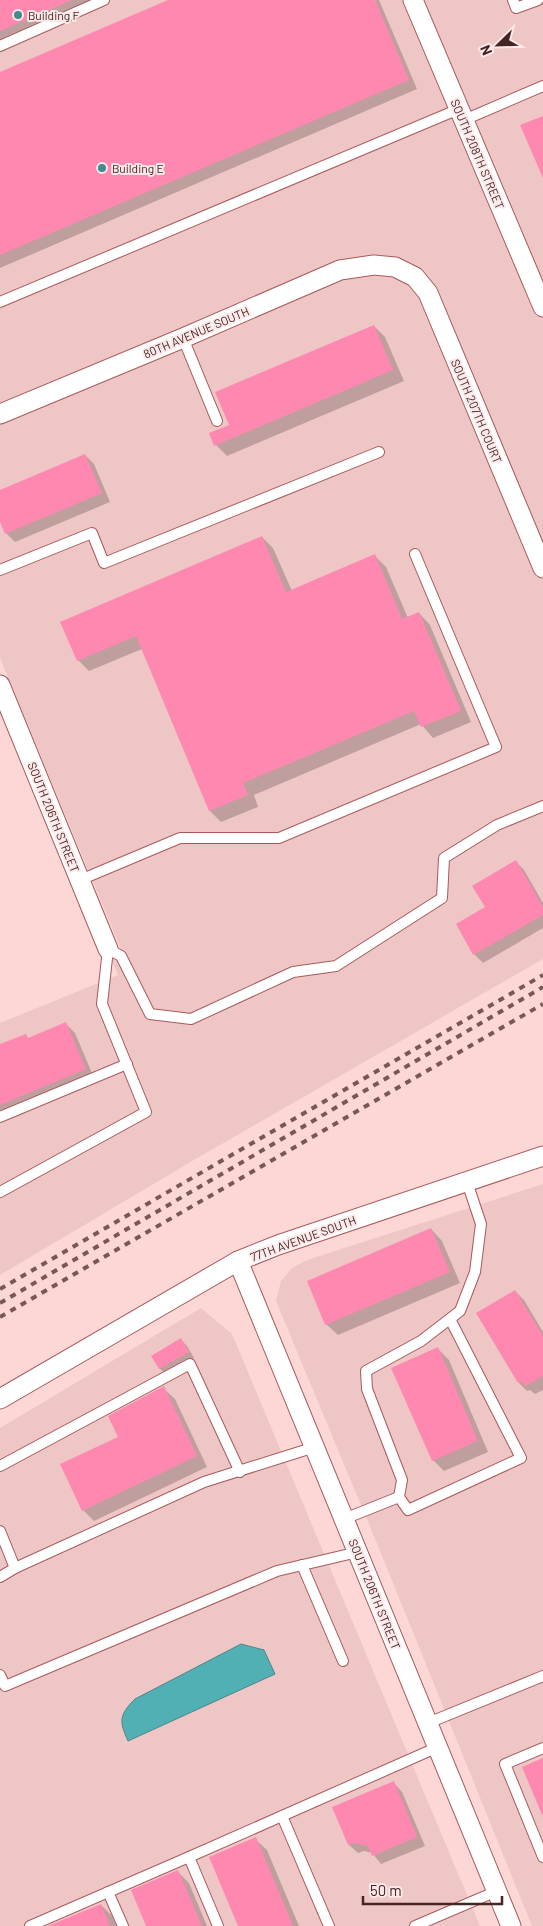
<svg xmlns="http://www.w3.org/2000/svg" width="543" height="1926" font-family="Barlow,sans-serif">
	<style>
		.built { fill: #efc6c6 }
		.water { fill: #50b0b4; stroke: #4d8689 }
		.shadow { fill: #0003 }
		.building { fill: #ff88b1 }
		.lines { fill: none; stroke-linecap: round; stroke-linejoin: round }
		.lane-casing { stroke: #a9595b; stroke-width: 12 }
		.street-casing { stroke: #a9595b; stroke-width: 21 }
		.lane { stroke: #fff; stroke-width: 10 }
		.street { stroke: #fff; stroke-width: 19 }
		.rail { stroke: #7a5757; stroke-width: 4; stroke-dasharray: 6 6; stroke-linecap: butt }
		.poi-dot { fill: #428a8d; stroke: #fde9e9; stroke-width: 2 }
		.labels { text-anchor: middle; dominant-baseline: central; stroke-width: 4; stroke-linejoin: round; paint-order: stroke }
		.poi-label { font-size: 12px; fill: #462424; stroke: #fde9e9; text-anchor: start }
		.street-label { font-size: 12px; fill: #462424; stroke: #fde9e9 }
	</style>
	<rect width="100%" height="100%" fill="#fcd7d6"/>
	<g class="built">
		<polygon points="0,0 543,0 543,959 194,1160 0,1275 0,1023 118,975 110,956 122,952 0,658"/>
		<polygon points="543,1184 543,1926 532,1926 378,1546 276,1301 281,1281 292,1268 307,1260"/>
		<polygon points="201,1308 232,1334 480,1926 0,1926 0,1428"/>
	</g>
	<path class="water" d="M241,1644L264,1650L275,1674L128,1741C119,1721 119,1715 135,1699Z"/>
	<g class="shadow">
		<polygon points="0,0 101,0 0,43"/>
		<polygon points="172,0 379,0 417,89 0,268 0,74"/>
		<polygon points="374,326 385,337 404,381 227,456 216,445 230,425"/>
		<polygon points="85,455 94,464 110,502 15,542 6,533 0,519 0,492"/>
		<polygon points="262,537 273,548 292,591 375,556 386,567 408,618 419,613 430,625 471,722 433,738 421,724 254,795 258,807 221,822 210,811 142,649 89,671 78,660"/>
		<polygon points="516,862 524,870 543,903 543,928 483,963 474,954 486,908"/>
		<polygon points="66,1024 75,1033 94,1078 0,1117 0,1046 25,1035 29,1039"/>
		<polygon points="431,1229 442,1241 460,1283 338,1335 326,1324"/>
		<polygon points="515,1291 524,1300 543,1332 543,1390 535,1394 530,1390 527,1391 519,1383"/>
		<polygon points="181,1340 187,1346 194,1358 166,1374 160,1369 153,1356"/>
		<polygon points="438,1349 449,1360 488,1452 444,1471 433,1460"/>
		<polygon points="163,1388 175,1399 207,1467 94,1521 83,1510 119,1438"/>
		<polygon points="394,1783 402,1792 425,1846 381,1864 372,1853 364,1851 358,1853 349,1845"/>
		<polygon points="255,1839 267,1850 299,1926 239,1926"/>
		<polygon points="178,1872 189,1883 207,1926 147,1926"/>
		<polygon points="101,1905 112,1916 116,1926 56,1926"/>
	</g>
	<g class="building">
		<polygon points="0,0 72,0 0,31"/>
		<polygon points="168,0 375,0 409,80 0,255 0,72"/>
		<polygon points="543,116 543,178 520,125"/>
		<polygon points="374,325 393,370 214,446 209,433 229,425 215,392"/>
		<polygon points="85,454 102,493 5,534 0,522 0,490"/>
		<polygon points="262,536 286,592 375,554 402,619 419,612 461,711 421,727 414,711 243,783 248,795 209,811 136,636 77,661 60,622"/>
		<polygon points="516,860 543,907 543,915 473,955 456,924 485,907 472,886"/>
		<polygon points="66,1022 86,1069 0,1105 0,1044 26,1034 28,1038"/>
		<polygon points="431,1228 450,1272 325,1325 307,1281"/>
		<polygon points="515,1290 543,1336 543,1376 525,1386 522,1381 518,1383 476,1313"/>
		<polygon points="181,1338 189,1352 159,1369 151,1356"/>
		<polygon points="438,1347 478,1441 432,1461 391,1368"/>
		<polygon points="164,1386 197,1456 82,1511 60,1464 118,1437 108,1416"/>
		<polygon points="543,1758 543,1817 522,1767"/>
		<polygon points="394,1781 417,1837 372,1856 368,1846 354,1843 348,1845 332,1807"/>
		<polygon points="256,1837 293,1926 238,1926 209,1857"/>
		<polygon points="178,1870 202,1926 146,1926 131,1890"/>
		<polygon points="101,1904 110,1926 48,1926"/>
	</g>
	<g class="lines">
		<defs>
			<g id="lane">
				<polyline points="513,0 516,8 538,0"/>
				<polyline points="0,46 104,0"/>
				<polyline points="464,120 543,86"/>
				<polyline points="0,302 459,109"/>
				<polyline points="183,338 217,421"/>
				<polyline points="0,570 92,533 104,563 379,452"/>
				<polyline points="80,880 180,838 279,838 496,747 415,554"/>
				<polyline points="0,1117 127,1064"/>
				<polyline points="0,1192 146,1112 102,1004 108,949 121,956 150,1014 191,1019 293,972 336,966 442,898 444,858 497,825 543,806"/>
				<polyline points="450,1319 521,1458 408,1510 399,1497 402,1480 367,1389 366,1371 421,1341 460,1311 475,1272 481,1224 467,1182"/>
				<polyline points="0,1466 190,1364 240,1472"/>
				<polyline points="344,1519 399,1497"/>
				<polyline points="0,1531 15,1568 204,1482 315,1447"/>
				<polyline points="302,1565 343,1661"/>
				<polyline points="0,1577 15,1568"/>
				<polyline points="0,1675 5,1686 277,1571 358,1552"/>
				<polyline points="428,1723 543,1676"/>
				<polyline points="543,1748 505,1764 543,1857"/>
				<polyline points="108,1892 123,1926"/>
				<polyline points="30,1926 189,1857"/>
				<polyline points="218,1926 189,1857 282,1816"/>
				<polyline points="329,1926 282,1816 438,1747"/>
				<polyline points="415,1926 497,1891"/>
			</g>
			<g id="street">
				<polyline points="413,0 543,307"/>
				<polyline points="0,414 183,338 340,270 374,265 395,267 415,277 428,293 543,568"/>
				<polyline points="0,685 108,949"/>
				<polyline points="238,1261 511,1926"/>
				<polyline points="0,1399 238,1261 278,1245 543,1156"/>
			</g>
		</defs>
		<use href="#lane" class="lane-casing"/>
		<use href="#street" class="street-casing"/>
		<use href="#lane" class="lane"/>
		<use href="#street" class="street"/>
		<g class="rail">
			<polyline points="0,1289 543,975"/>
			<polyline points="0,1303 543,987"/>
			<polyline points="0,1317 543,1004"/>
		</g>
	</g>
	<g class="poi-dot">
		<circle cx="18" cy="15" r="5"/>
		<circle cx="102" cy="168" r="5"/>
	</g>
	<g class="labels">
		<g class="poi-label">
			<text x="28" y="15">Building F</text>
			<text x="112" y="168">Building E</text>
		</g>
		<g class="street-label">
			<text transform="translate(478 154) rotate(67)">SOUTH 208TH STREET</text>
			<text transform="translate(196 332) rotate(-23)">80TH AVENUE SOUTH</text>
			<text transform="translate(477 411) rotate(67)">SOUTH 207TH COURT</text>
			<text transform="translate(54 817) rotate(68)">SOUTH 206TH STREET</text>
			<text transform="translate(303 1238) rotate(-20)">77TH AVENUE SOUTH</text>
			<text transform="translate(375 1594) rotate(68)">SOUTH 206TH STREET</text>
		</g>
	</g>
	<g transform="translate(498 45) rotate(247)" stroke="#fde9e9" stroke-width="4" paint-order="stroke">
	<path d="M0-4L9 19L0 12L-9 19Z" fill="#462424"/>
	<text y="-8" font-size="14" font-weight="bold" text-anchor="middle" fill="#462424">N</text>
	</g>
	<path d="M363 1896v8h139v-8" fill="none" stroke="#462424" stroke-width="2.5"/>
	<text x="370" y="1896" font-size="15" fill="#462424" stroke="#fde9e9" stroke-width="4" paint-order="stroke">50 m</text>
</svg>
